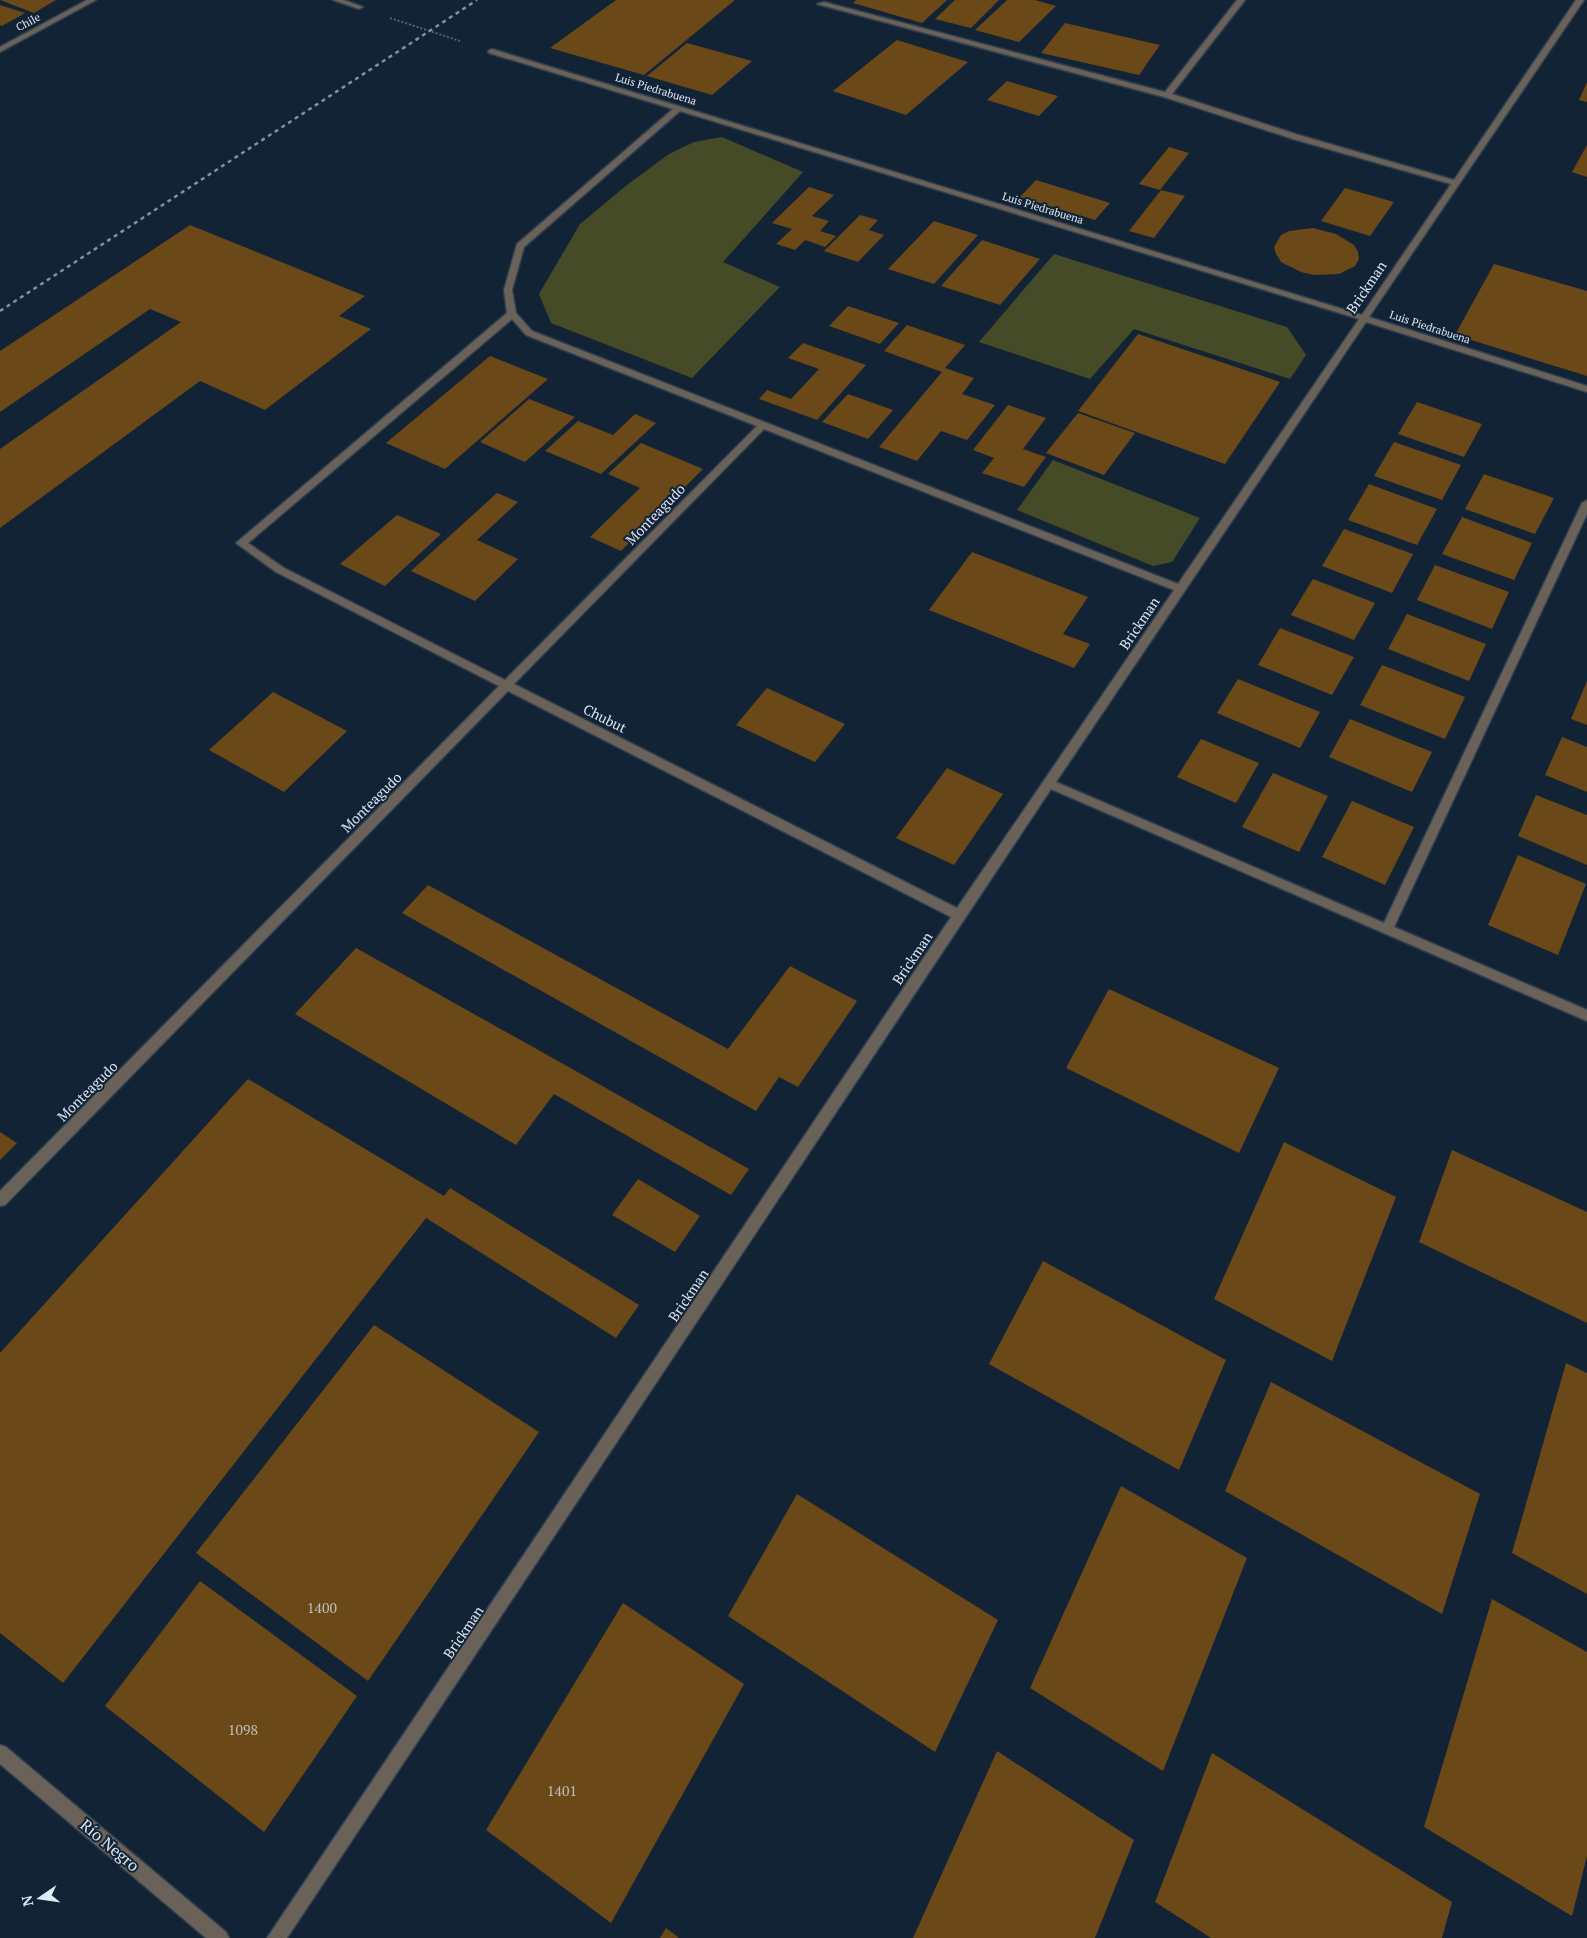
<svg xmlns="http://www.w3.org/2000/svg" width="1587" height="1938" font-family="'PT Serif',serif">
	<style>
		.green { fill: #454b27 }
		.building { fill: #6b4818 }
		.lines { fill: none; stroke-linecap: round; stroke-linejoin: round }
		.minor-casing { stroke: #2e3f50; stroke-width: 3 }
		.path { stroke: #576677; stroke-width: 2; stroke-dasharray: 2 2; stroke-linecap: butt }
		.minor { fill: #6a6158; fill-rule: evenodd }
		.rail { stroke: #8390a0; stroke-width: 2.5; stroke-dasharray: 4 4; stroke-linecap: butt }
		.labels { text-anchor: middle; dominant-baseline: central; stroke-width: 4; stroke-linejoin: round; paint-order: stroke }
		.far-street-label { font-size: 11px; fill: #dde8f5; stroke: #122335 }
		.street-label { font-size: 14px; fill: #dde8f5; stroke: #122335 }
		.near-number-label { font-size: 14px; fill: #c0c0be }
		.near-street-label { font-size: 16px; fill: #dde8f5; stroke: #122335 }
	</style>
	<rect width="100%" height="100%" fill="#122335"/>
	<g class="green">
		<polygon points="722,137 803,172 723,262 780,287 692,378 551,323 539,294 580,224 627,185 669,154 694,142"/>
		<polygon points="1054,254 1287,327 1306,355 1290,379 1134,329 1090,379 979,342"/>
		<polygon points="1053,460 1200,518 1172,562 1153,566 1017,510"/>
	</g>
	<g class="building">
		<polygon points="0,0 56,0 34,13"/>
		<polygon points="616,0 735,0 644,75 550,48"/>
		<polygon points="856,0 947,0 922,23 853,3"/>
		<polygon points="955,0 999,0 971,28 935,19"/>
		<polygon points="1007,0 1035,0 1056,6 1019,42 975,30"/>
		<polygon points="0,5 25,13 2,26 0,25"/>
		<polygon points="1065,23 1160,45 1139,75 1041,53"/>
		<polygon points="897,40 968,62 906,115 833,91"/>
		<polygon points="687,43 752,61 712,95 647,76"/>
		<polygon points="1007,81 1058,96 1039,116 987,100"/>
		<polygon points="1587,82 1587,102 1579,100"/>
		<polygon points="1587,145 1587,177 1572,172"/>
		<polygon points="1169,147 1189,153 1160,190 1139,184"/>
		<polygon points="1036,180 1110,203 1095,220 1020,197"/>
		<polygon points="809,187 834,195 812,216 829,221 820,231 836,236 825,247 805,240 795,250 776,244 792,229 772,223"/>
		<polygon points="1345,188 1394,202 1370,236 1321,221"/>
		<polygon points="1161,190 1185,196 1154,238 1129,231"/>
		<polygon points="860,215 878,220 869,230 884,235 858,262 824,251"/>
		<polygon points="934,221 978,235 934,284 888,269"/>
		<polygon points="190,225 365,296 339,316 371,329 265,410 200,381 0,528 0,449 181,322 150,309 0,412 0,351"/>
		<polygon points="1313,228 1336,234 1354,245 1358,252 1359,259 1355,266 1339,274 1314,275 1301,272 1281,262 1276,254 1274,247 1281,235 1289,231"/>
		<polygon points="982,240 1040,259 1000,305 941,286"/>
		<polygon points="1494,264 1587,291 1587,376 1455,335"/>
		<polygon points="848,306 899,323 880,344 829,326"/>
		<polygon points="907,325 965,345 945,368 974,378 962,394 995,405 967,440 941,431 917,461 879,447 942,372 884,351"/>
		<polygon points="1138,334 1280,382 1225,464 1078,411"/>
		<polygon points="803,343 866,365 817,420 759,399 767,390 791,399 819,369 788,358"/>
		<polygon points="490,356 548,379 445,469 386,443"/>
		<polygon points="848,394 893,410 868,439 822,422"/>
		<polygon points="529,399 575,417 525,462 480,442"/>
		<polygon points="1417,402 1482,424 1464,457 1398,434"/>
		<polygon points="1008,405 1046,418 1023,449 1046,457 1024,487 982,473 994,458 973,450"/>
		<polygon points="1078,413 1135,433 1104,475 1046,453"/>
		<polygon points="635,414 656,423 601,474 545,451 578,421 613,435"/>
		<polygon points="1394,442 1461,465 1442,500 1374,476"/>
		<polygon points="641,443 703,469 621,551 590,537 640,488 608,474"/>
		<polygon points="1484,474 1554,498 1535,534 1465,509"/>
		<polygon points="1369,484 1437,509 1417,545 1348,520"/>
		<polygon points="497,493 518,502 477,540 518,559 475,601 411,571"/>
		<polygon points="397,515 441,534 385,586 340,564"/>
		<polygon points="1462,517 1532,543 1514,580 1442,554"/>
		<polygon points="1344,529 1413,554 1392,593 1322,566"/>
		<polygon points="972,552 1088,597 1063,634 1090,644 1074,668 929,610"/>
		<polygon points="1435,565 1509,592 1492,629 1417,600"/>
		<polygon points="1313,579 1375,603 1354,640 1291,615"/>
		<polygon points="1407,614 1486,644 1469,681 1388,649"/>
		<polygon points="1280,628 1354,657 1332,695 1258,665"/>
		<polygon points="1382,665 1465,697 1445,739 1360,705"/>
		<polygon points="1238,679 1320,712 1300,748 1217,713"/>
		<polygon points="1587,681 1587,725 1571,719"/>
		<polygon points="767,688 845,724 815,762 736,725"/>
		<polygon points="273,692 347,731 284,792 209,750"/>
		<polygon points="1350,719 1432,752 1412,792 1329,757"/>
		<polygon points="1562,737 1587,747 1587,792 1545,775"/>
		<polygon points="1201,739 1259,763 1236,803 1177,777"/>
		<polygon points="947,768 1003,794 954,865 896,838"/>
		<polygon points="1273,773 1328,796 1299,852 1242,827"/>
		<polygon points="1536,795 1587,815 1587,865 1518,836"/>
		<polygon points="1352,801 1414,827 1385,885 1322,857"/>
		<polygon points="1518,855 1586,884 1558,955 1488,925"/>
		<polygon points="428,885 728,1049 790,966 857,1001 798,1087 779,1077 756,1111 402,913"/>
		<polygon points="356,948 574,1070 749,1169 731,1195 554,1094 516,1145 295,1014"/>
		<polygon points="1109,989 1279,1068 1239,1153 1066,1068"/>
		<polygon points="248,1079 444,1196 450,1188 639,1305 616,1338 426,1218 63,1683 0,1633 0,1353"/>
		<polygon points="0,1132 17,1143 0,1160"/>
		<polygon points="1284,1142 1396,1197 1332,1361 1214,1299"/>
		<polygon points="1452,1150 1587,1212 1587,1323 1419,1242"/>
		<polygon points="638,1179 700,1216 675,1252 612,1215"/>
		<polygon points="1043,1261 1226,1360 1179,1470 989,1364"/>
		<polygon points="374,1325 539,1432 368,1681 196,1553"/>
		<polygon points="1566,1363 1587,1373 1587,1594 1512,1553"/>
		<polygon points="1271,1382 1480,1494 1442,1614 1225,1491"/>
		<polygon points="1121,1486 1247,1558 1163,1771 1030,1688"/>
		<polygon points="797,1494 998,1620 935,1752 728,1616"/>
		<polygon points="200,1581 357,1696 264,1832 105,1706"/>
		<polygon points="1492,1599 1587,1652 1587,1856 1572,1916 1424,1827"/>
		<polygon points="623,1603 744,1684 611,1923 486,1830"/>
		<polygon points="997,1751 1134,1840 1095,1938 913,1938"/>
		<polygon points="1212,1753 1452,1902 1442,1938 1211,1938 1155,1902"/>
		<polygon points="666,1928 679,1938 660,1938"/>
	</g>
	<g class="lines">
		<defs>
			<g id="minor">
				<polygon points="87,0 96,0 0,52 0,47"/>
				<polygon points="333,0 344,0 363,7 359,9"/>
				<path d="M1237,0H1245L1172,94L1299,135L1454,180L1576,0H1584L1369,317L1587,386V392L1366,322L1056,782L1384,923L1582,503L1587,500V514L1394,927L1587,1010V1021L1051,789L287,1938H267L951,917L508,691L5,1205L0,1206V1191L499,686L276,572L236,543L507,313L504,290L517,244L673,109L489,53L488,51L492,49L1362,315L1451,184L1293,139L1164,97L817,4L824,2L1165,92ZM680,111L1359,319L1178,584L532,331L516,313L512,290L524,247ZM512,319L526,335L757,426L505,680L284,568L248,543ZM764,429L1174,590L957,908L514,684Z"/>
				<polygon points="0,1745 6,1747 226,1932 229,1938 206,1938 0,1764"/>
			</g>
		</defs>
		<use href="#minor" class="minor-casing"/>
		<polyline class="path" points="390,18 460,41"/>
		<use href="#minor" class="minor"/>
		<polyline class="rail" points="0,311 477,0"/>
	</g>
	<g class="labels">
		<g class="far-street-label">
			<text transform="translate(28 22) rotate(-28)">Chile</text>
			<text transform="translate(656 89) rotate(17)">Luis Piedrabuena</text>
			<text transform="translate(1043 208) rotate(17)">Luis Piedrabuena</text>
			<text transform="translate(1430 327) rotate(18)">Luis Piedrabuena</text>
		</g>
		<g class="street-label">
			<text transform="translate(1366 287) rotate(-56)">Brickman</text>
			<text transform="translate(655 514) rotate(-46)">Monteagudo</text>
			<text transform="translate(1139 623) rotate(-56)">Brickman</text>
			<text transform="translate(605 718) rotate(27)">Chubut</text>
			<text transform="translate(371 802) rotate(-45)">Monteagudo</text>
			<text transform="translate(912 958) rotate(-56)">Brickman</text>
			<text transform="translate(87 1091) rotate(-45)">Monteagudo</text>
			<text transform="translate(688 1295) rotate(-56)">Brickman</text>
			<text transform="translate(463 1632) rotate(-56)">Brickman</text>
		</g>
		<g class="near-number-label">
			<text x="322" y="1607">1400</text>
			<text x="243" y="1729">1098</text>
			<text x="562" y="1790">1401</text>
		</g>
		<g class="near-street-label">
			<text transform="translate(110 1845) rotate(40)">Río Negro</text>
		</g>
	</g>
	<g transform="translate(40 1898) rotate(257)" stroke="#122335" stroke-width="4" paint-order="stroke">
	<path d="M0-4L9 19L0 12L-9 19Z" fill="#dde8f5"/>
	<text y="-8" font-size="14" font-weight="bold" text-anchor="middle" fill="#dde8f5">N</text>
	</g>
</svg>
